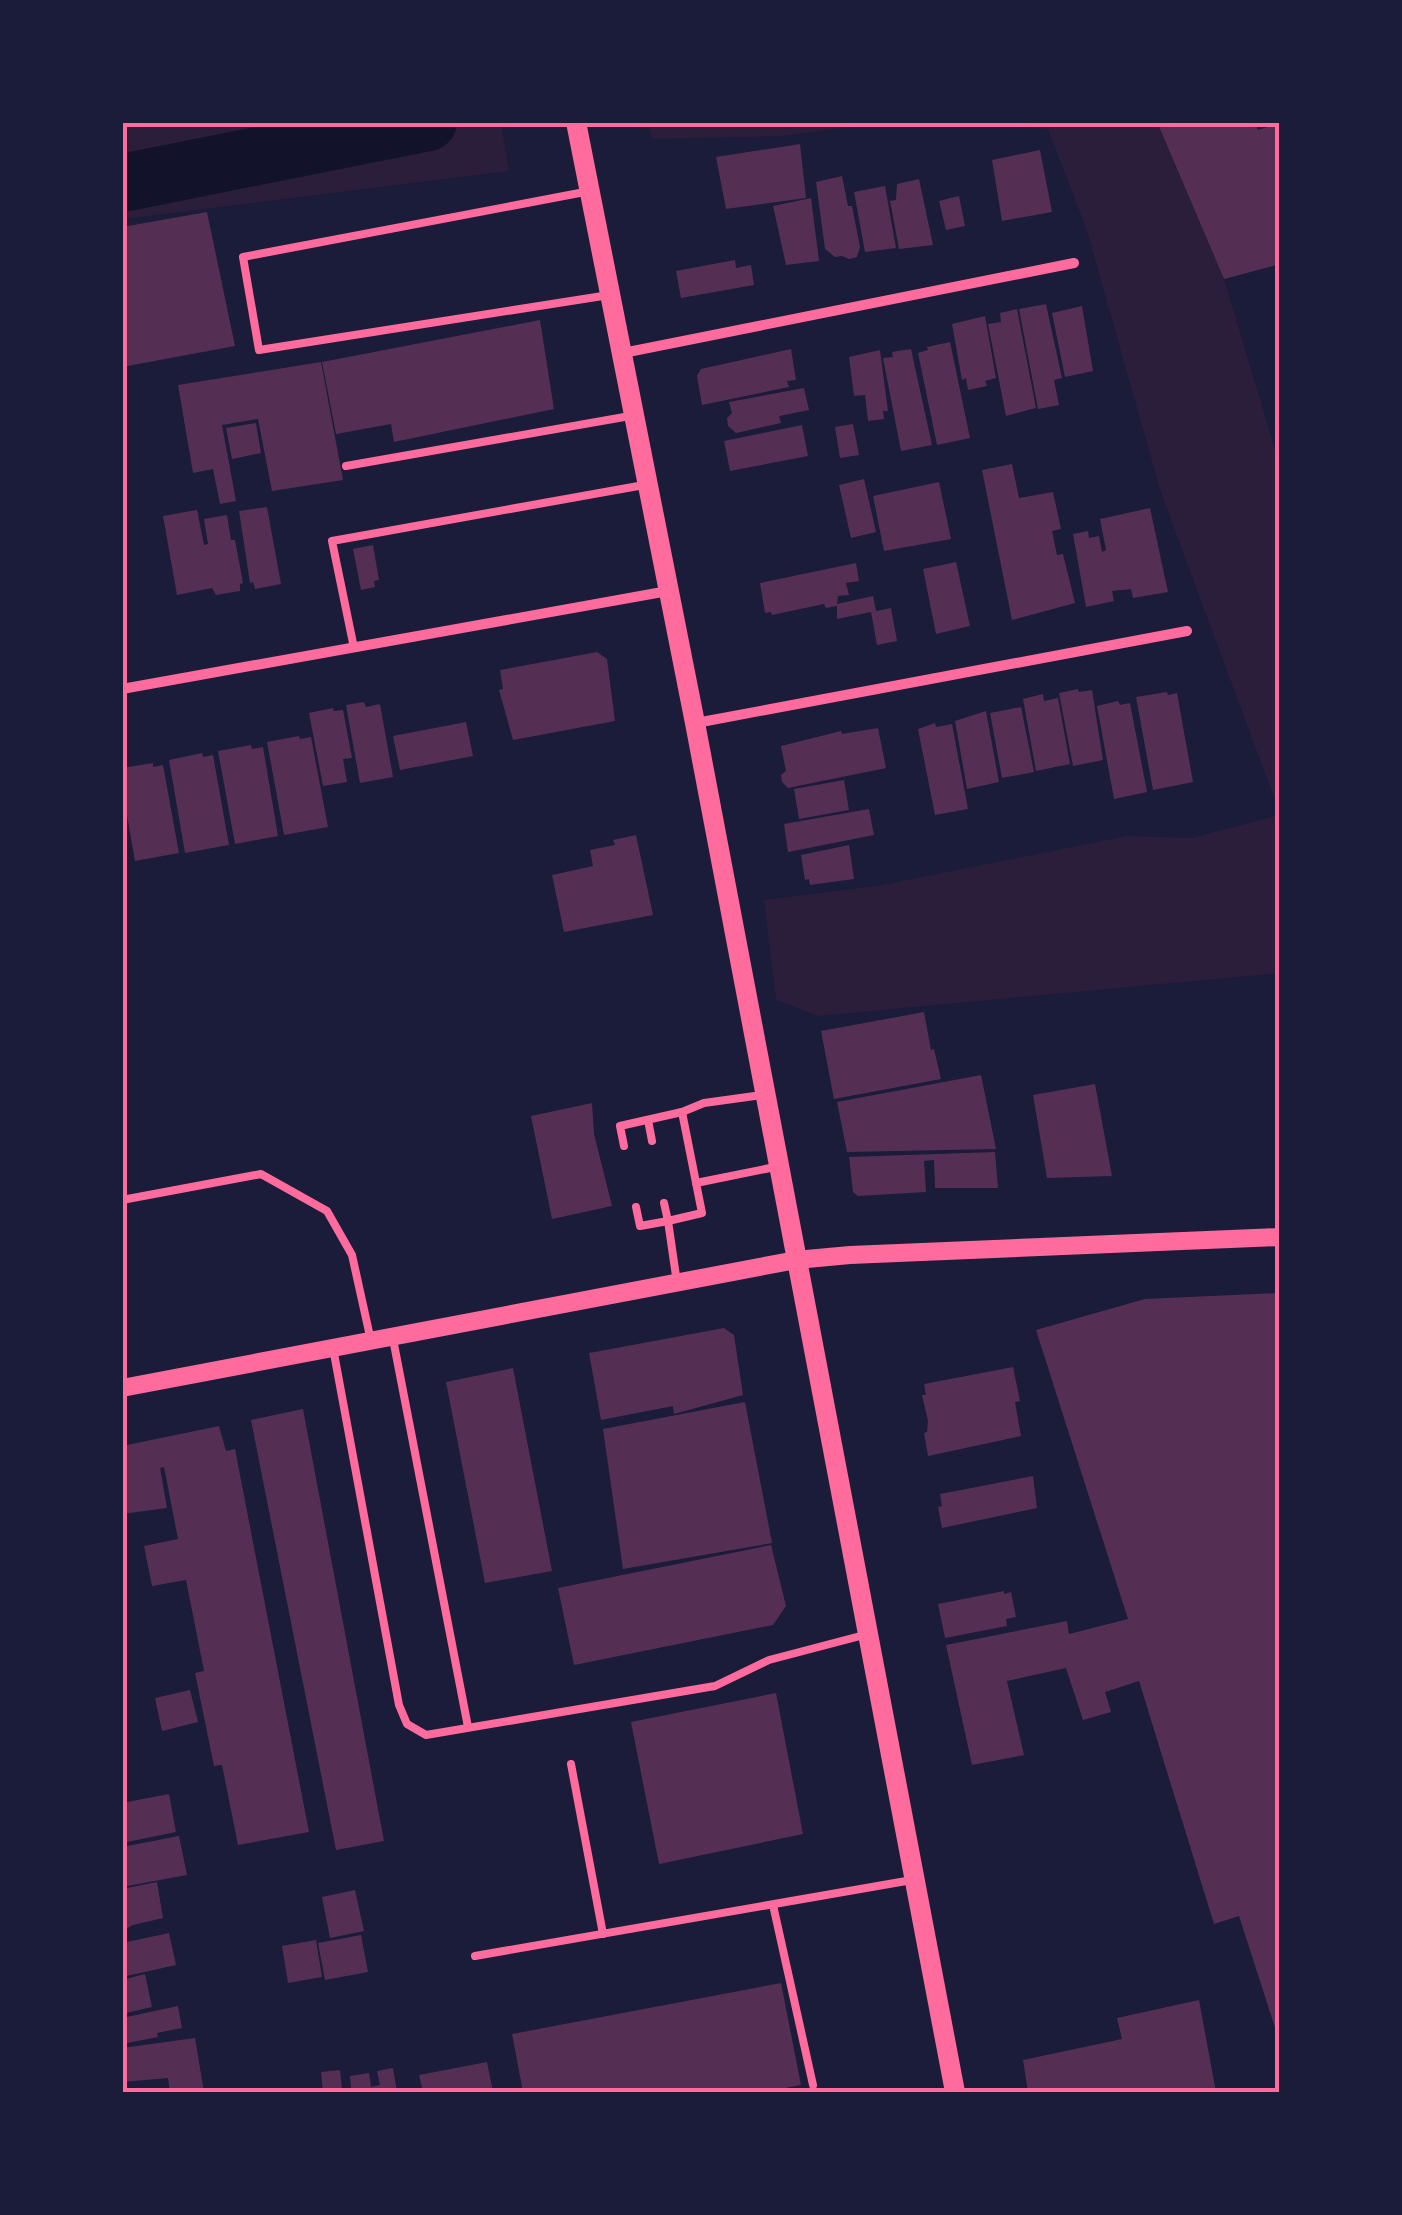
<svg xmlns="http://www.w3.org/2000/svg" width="1402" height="2215" font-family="'Asap Condensed',sans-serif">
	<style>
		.green { fill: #2a1e3b }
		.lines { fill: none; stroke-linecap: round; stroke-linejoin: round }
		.river { stroke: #12122b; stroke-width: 58 }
		.building { fill: #542f53 }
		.service { stroke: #ff6b9d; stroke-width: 8 }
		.minor { stroke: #ff6b9d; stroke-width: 10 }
		.tertiary { stroke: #ff6b9d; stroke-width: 18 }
		.secondary { stroke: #ff6b9d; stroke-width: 20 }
		.neatline { fill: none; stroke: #ff6b9d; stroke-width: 4 }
	</style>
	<rect width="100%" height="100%" fill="#1b1b3a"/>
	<g class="green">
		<polygon points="122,123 501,123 509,171 123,219"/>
		<polygon points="648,123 648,122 876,123 783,136 652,139"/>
		<polygon points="988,123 1157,123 1224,279 1279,463 1279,811 1161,493 1087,231 1048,129"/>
		<polygon points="1279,815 1279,973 818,1016 776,1000 764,900 877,886 1127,836 1192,838"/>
	</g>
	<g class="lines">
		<polyline class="river" points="122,183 428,122"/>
	</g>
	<g class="building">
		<polygon points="1157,122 1255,122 1258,130 1280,123 1280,264 1224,279"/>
		<polygon points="800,144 806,198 726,209 716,157"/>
		<polygon points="1040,150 1052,212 1002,221 992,160"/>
		<polygon points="842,176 848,206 852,206 860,247 857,257 849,259 842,256 835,257 825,249 816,182"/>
		<polygon points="919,179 933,245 899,249 890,201 896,200 897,184"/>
		<polygon points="885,186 896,248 865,252 854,192"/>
		<polygon points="959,196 965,226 946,230 939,201"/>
		<polygon points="811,198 819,261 786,265 773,206"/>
		<polygon points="207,212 235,346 122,367 122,227"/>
		<polygon points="735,260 736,268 751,265 754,285 681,298 676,271"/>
		<polygon points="1046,304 1062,378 1054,380 1059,405 1038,409 1019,309"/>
		<polygon points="1082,306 1093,371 1065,377 1052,313"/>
		<polygon points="1017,309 1036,408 1006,416 988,324 1001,322 1000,313"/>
		<polygon points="985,316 996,378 985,381 987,386 968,390 966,378 962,380 952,324"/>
		<polygon points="540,320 554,409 394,442 391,424 336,434 322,362"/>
		<polygon points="950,342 970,438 937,445 918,353 928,350 927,347"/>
		<polygon points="791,349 796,380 787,381 789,387 702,405 697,376 701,369"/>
		<polygon points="911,349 932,445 901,451 883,358 893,357 892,352"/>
		<polygon points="880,350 888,411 883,411 884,419 868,421 865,395 854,396 849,357"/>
		<polygon points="321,362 343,480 272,491 258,419 222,425 236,501 220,504 213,469 193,473 178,385"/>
		<polygon points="804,388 809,410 779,416 781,423 736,433 728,426 727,418 732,413 729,402"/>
		<polygon points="256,423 261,453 232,459 226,428"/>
		<polygon points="853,424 859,455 840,458 835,427"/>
		<polygon points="802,425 808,456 730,471 724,441"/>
		<polygon points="1012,464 1019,498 1053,492 1061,529 1052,531 1057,555 1063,554 1075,603 1012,620 982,470"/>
		<polygon points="864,479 876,532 851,538 839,485"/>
		<polygon points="939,482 951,539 884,551 873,496"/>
		<polygon points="267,507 281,584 255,589 253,582 250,583 239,511"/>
		<polygon points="1150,508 1168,592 1133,598 1131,589 1112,591 1114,601 1086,607 1073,534 1088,531 1089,538 1099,536 1102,552 1106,550 1100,519"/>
		<polygon points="197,510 204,545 208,544 204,519 227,515 231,540 235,540 243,583 240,584 240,591 216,595 212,588 177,595 163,516"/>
		<polygon points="373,545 379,580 374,581 375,587 361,590 353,549"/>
		<polygon points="956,562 970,626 936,634 923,569"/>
		<polygon points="856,563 859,581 846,583 849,595 838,596 837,604 873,596 876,611 891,608 897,641 877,645 871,612 837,619 837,606 826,608 824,604 772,615 771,612 765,613 760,583"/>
		<polygon points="597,652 607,659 615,721 513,740 499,690 503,689 500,670"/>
		<polygon points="1078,689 1079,692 1092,690 1103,760 1073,766 1059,693"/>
		<polygon points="1167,692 1168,695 1177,693 1193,782 1153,790 1136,697"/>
		<polygon points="1043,694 1044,701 1058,698 1070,764 1036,771 1023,699"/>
		<polygon points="1118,701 1120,705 1130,703 1147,792 1114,799 1097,706"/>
		<polygon points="364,702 366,707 380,704 393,777 360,783 346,705"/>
		<polygon points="1021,707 1034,772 1002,778 990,713"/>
		<polygon points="333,708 334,711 343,710 352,758 343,759 347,782 323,786 309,713"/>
		<polygon points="986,711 999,782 967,789 955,721"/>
		<polygon points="466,722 473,756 400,770 393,736"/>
		<polygon points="935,723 936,727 952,724 968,809 935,815 918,729"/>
		<polygon points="878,728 886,768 788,788 782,782 781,775 786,771 781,746 841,731 842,734"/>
		<polygon points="299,736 300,739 311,737 328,827 284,835 267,742"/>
		<polygon points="251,745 252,749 263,747 278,836 235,844 218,751"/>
		<polygon points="202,753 203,757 213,755 229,845 185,853 169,760"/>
		<polygon points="153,763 153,767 163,765 179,853 135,861 122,787 122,768"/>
		<polygon points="844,780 849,810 799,819 794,789"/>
		<polygon points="869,809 874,835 788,852 784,824"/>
		<polygon points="636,835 653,915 564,932 552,875 593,866 590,850 615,845 613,840"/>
		<polygon points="849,845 854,879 810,885 809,879 805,880 801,855"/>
		<polygon points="924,1012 931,1050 934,1049 941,1079 834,1099 821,1031"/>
		<polygon points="981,1075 996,1149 847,1152 837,1102"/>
		<polygon points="1095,1084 1112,1176 1047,1178 1033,1095"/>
		<polygon points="592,1103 594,1134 612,1206 552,1219 531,1116"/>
		<polygon points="995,1152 998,1188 935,1188 934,1160 924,1161 926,1192 858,1196 853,1192 849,1157"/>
		<polygon points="1280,1293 1280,2040 1279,2040 1239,1916 1214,1924 1139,1681 1105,1692 1111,1712 1083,1720 1066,1668 1007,1681 1024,1755 972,1765 946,1645 1067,1621 1069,1634 1128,1619 1036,1330 1145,1299"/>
		<polygon points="724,1328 734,1335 743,1395 674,1414 673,1406 601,1420 589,1353"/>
		<polygon points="1013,1367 1020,1401 1015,1402 1021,1436 928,1456 924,1433 927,1432 928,1421 922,1395 926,1395 924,1384"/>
		<polygon points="513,1368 552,1571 485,1583 446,1382"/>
		<polygon points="745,1402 772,1543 623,1569 603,1429"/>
		<polygon points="303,1409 384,1841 336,1850 251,1420"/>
		<polygon points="219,1426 226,1451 235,1449 309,1832 238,1845 222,1765 214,1766 195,1673 204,1671 186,1580 152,1586 144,1546 178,1539 164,1467 160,1468 167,1508 122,1514 122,1442 127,1441 127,1445"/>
		<polygon points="1033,1476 1037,1508 942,1528 938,1507 942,1506 940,1494"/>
		<polygon points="771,1545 786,1606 773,1625 574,1665 558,1588"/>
		<polygon points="1004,1591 1004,1594 1011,1592 1016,1617 1006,1619 1007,1626 945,1638 938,1604"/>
		<polygon points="190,1690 198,1722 162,1731 155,1698"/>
		<polygon points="776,1693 803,1834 659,1864 631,1722"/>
		<polygon points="169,1794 176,1832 122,1843 122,1803"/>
		<polygon points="179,1836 187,1875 122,1887 122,1847"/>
		<polygon points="157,1882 163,1918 133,1925 122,1931 122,1889"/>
		<polygon points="355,1890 364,1931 330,1938 322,1897"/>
		<polygon points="169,1933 176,1965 122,1977 122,1943"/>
		<polygon points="361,1935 368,1972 325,1980 318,1943"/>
		<polygon points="316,1940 322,1977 288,1983 282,1946"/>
		<polygon points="145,1974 152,2007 122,2014 122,1980"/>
		<polygon points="781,1983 801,2085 765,2092 523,2092 512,2034"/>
		<polygon points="1199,2000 1216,2092 1028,2092 1023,2060 1122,2039 1117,2018"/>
		<polygon points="178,2006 182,2028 157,2033 158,2037 122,2044 122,2018"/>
		<polygon points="195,2038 204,2092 170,2092 168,2078 122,2082 122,2048"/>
		<polygon points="487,2062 493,2092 423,2092 419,2075"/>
		<polygon points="393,2068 397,2092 323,2092 321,2072 340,2070 342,2089 351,2088 350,2076 369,2073 371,2087 380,2085 377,2071"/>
	</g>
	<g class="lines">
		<g class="service">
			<polyline points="590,191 243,257 259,350 609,295"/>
			<polyline points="346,466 630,416"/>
			<polyline points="354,648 332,541 644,485"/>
			<polyline points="648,1120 652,1141"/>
			<polyline points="624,1146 620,1126 682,1112 704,1103 762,1095"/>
			<polyline points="696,1183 775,1167"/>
			<polyline points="122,1200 261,1174 327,1211 352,1255 371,1341"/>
			<polyline points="664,1203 668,1221 702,1213 682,1112"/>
			<polyline points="636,1207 640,1226 668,1221 677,1283"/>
			<polyline points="393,1339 468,1727"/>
			<polyline points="333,1348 399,1705 407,1724 426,1735 715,1686 769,1660 868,1634"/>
			<polyline points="571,1764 603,1934"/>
			<polyline points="773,1905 813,2085"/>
			<polyline points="475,1956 912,1880"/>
		</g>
		<g class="minor">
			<polyline points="623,353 1074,263"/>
			<polyline points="122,689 668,591"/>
			<polyline points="696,723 1187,631"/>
		</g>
		<polyline class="tertiary" points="122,1388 796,1260 850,1255 1280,1237"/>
		<polyline class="secondary" points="576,122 695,723 955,2092"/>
	</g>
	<rect width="1402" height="2215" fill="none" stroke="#1b1b3a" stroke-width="250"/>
	<rect x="125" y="125" width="1152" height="1965" class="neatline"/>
</svg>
